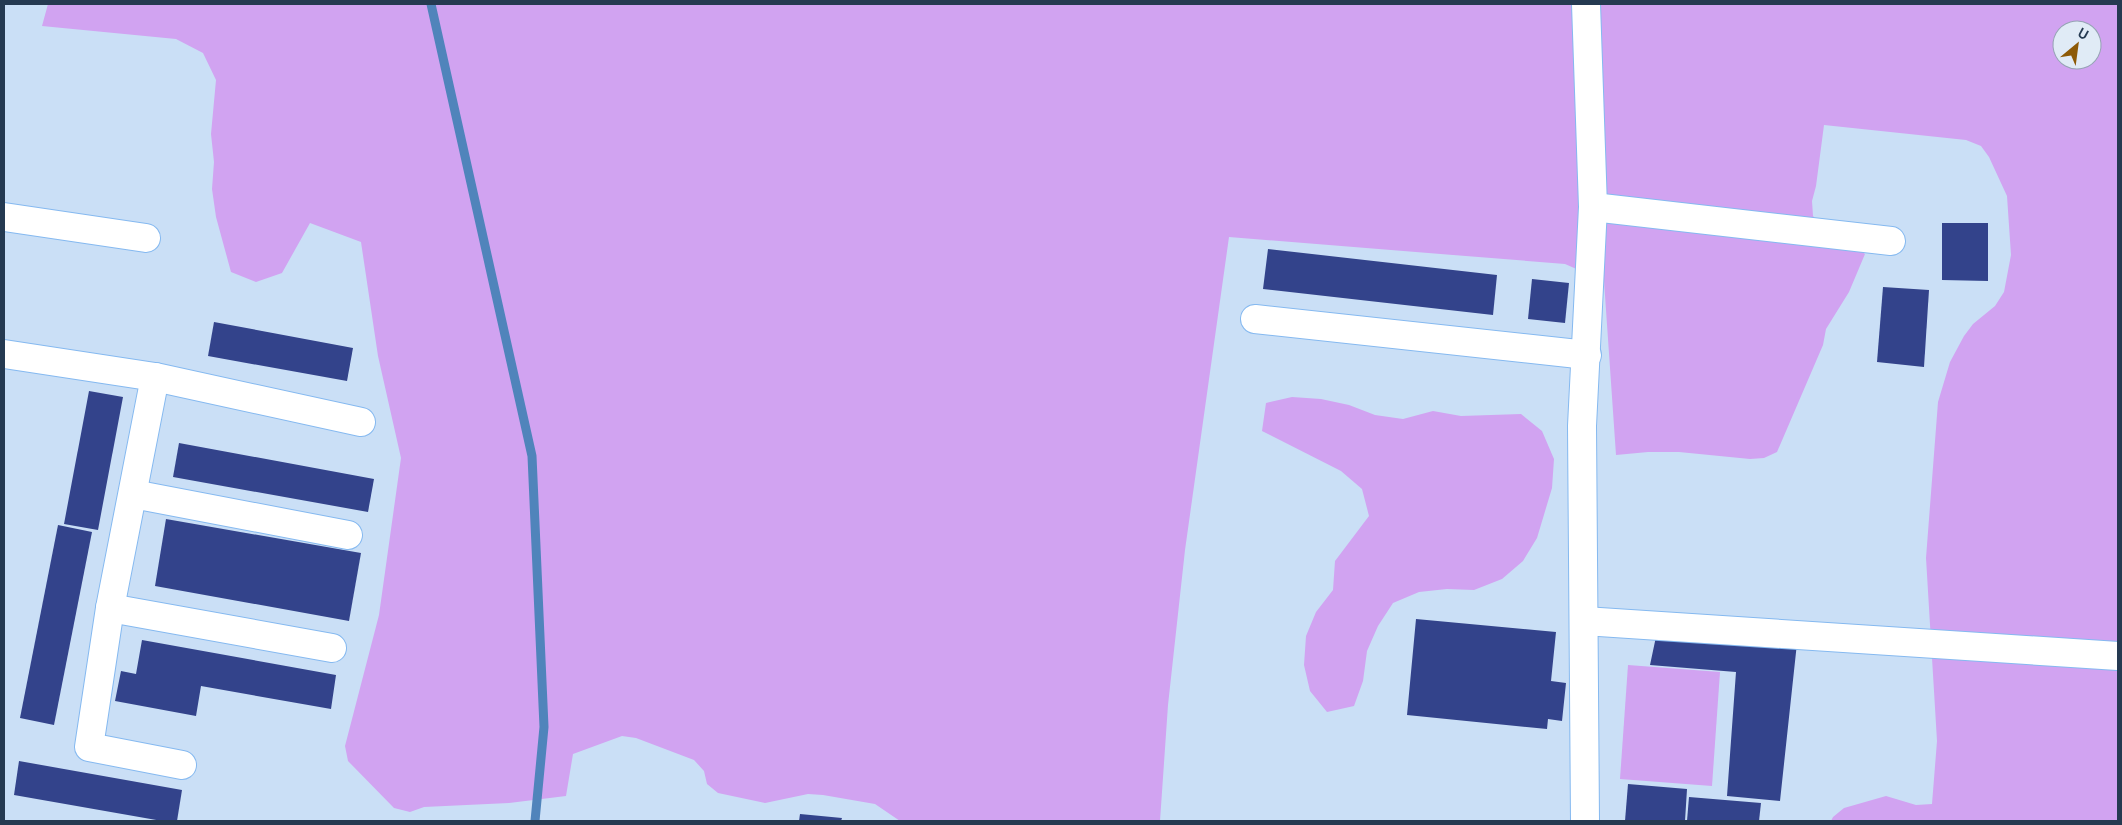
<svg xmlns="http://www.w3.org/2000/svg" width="2122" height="825" font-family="'Space Grotesk',sans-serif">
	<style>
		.green { fill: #d1a3f1; fill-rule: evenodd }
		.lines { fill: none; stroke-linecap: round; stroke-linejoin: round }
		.stream { stroke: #5084bb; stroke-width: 9 }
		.building { fill: #33438b }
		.minor-casing { stroke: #85b9f0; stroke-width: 30 }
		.minor { stroke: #fff; stroke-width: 28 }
	</style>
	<rect width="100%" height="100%" fill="#cadff6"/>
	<g class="green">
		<path d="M48,4H2118V821H1831L1833,817L1844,808L1886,796L1916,805L1932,804L1937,741L1926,558L1938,402L1950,362L1964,336L1973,324L1995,306L2004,292L2011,255L2007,196L1989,157L1981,146L1966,140L1824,125L1816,186L1812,201L1813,216L1823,227L1850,241L1865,254L1849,292L1826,329L1823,345L1777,452L1764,458L1750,459L1679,452H1648L1616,455L1604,281L1565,264L1229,237L1185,550L1168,705L1160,821H900L875,804L823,795L808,794L765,803L718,793L707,784L704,771L694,760L636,738L622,736L573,754L566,796L509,803L424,807L410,812L394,808L348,761L345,746L379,615L401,458L378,356L361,242L310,223L282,273L256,282L231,272L216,217L212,189L214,162L211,134L216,80L203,53L176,39L42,26ZM2062,30H2092V60H2062Z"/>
		<polygon points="1292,397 1321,399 1349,405 1375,415 1403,419 1433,411 1461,416 1521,414 1542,431 1554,459 1552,488 1537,538 1523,561 1502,579 1474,590 1447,589 1419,592 1393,603 1378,626 1367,651 1363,681 1354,706 1327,712 1310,691 1304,665 1306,636 1316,612 1333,590 1335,561 1369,516 1362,489 1341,471 1262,431 1266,403"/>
		<polygon points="1628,665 1720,672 1712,786 1620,779"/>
	</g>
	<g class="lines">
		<polyline class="stream" points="431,4 532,456 544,727 535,821"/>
	</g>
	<g class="building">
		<polygon points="1942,223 1988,223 1988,281 1942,280"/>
		<polygon points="1268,249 1497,275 1493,315 1263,289"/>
		<polygon points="1532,279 1569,283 1565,323 1528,319"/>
		<polygon points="1883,287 1929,290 1924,367 1877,362"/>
		<polygon points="214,322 353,348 347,381 208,356"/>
		<polygon points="89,391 123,397 98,530 64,524"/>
		<polygon points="179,443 374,479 368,512 173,477"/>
		<polygon points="166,519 361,553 349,621 155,586"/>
		<polygon points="58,525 92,532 54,725 20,718"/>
		<polygon points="1416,619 1556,632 1551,681 1566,683 1562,721 1548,719 1547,729 1407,715"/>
		<polygon points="1657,632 1797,643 1780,801 1727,796 1736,672 1650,665"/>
		<polygon points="142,640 336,675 331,709 201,686 196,716 115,701 121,671 136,674"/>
		<polygon points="19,761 182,790 177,821 162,821 14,795"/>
		<polygon points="1628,784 1687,789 1685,821 1625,821"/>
		<polygon points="1689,797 1761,803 1759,821 1687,821"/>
		<polygon points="800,814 842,818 841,821 799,821"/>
	</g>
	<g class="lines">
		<defs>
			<g id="minor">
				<polyline points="1593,207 1891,241"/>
				<polyline points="4,217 146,238"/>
				<polyline points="1255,319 1587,355"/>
				<polyline points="4,354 155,377 361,422"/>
				<polyline points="155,377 110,608 89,747 182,765"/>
				<polyline points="133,494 348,535"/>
				<polyline points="110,608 332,648"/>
				<polyline points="1584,621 2118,656"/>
				<polyline points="1585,821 1582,426 1593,207 1586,4"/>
			</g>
		</defs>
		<use href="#minor" class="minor-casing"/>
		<use href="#minor" class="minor"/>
	</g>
	<rect width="2122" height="825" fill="none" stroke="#253a51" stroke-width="10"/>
	<g transform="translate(2077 45) rotate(29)"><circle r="24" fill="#e0ebf6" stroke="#95a4b4"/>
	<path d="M0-4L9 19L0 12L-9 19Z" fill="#8d5a07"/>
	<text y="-8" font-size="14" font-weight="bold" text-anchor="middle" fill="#253a51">U</text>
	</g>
</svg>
